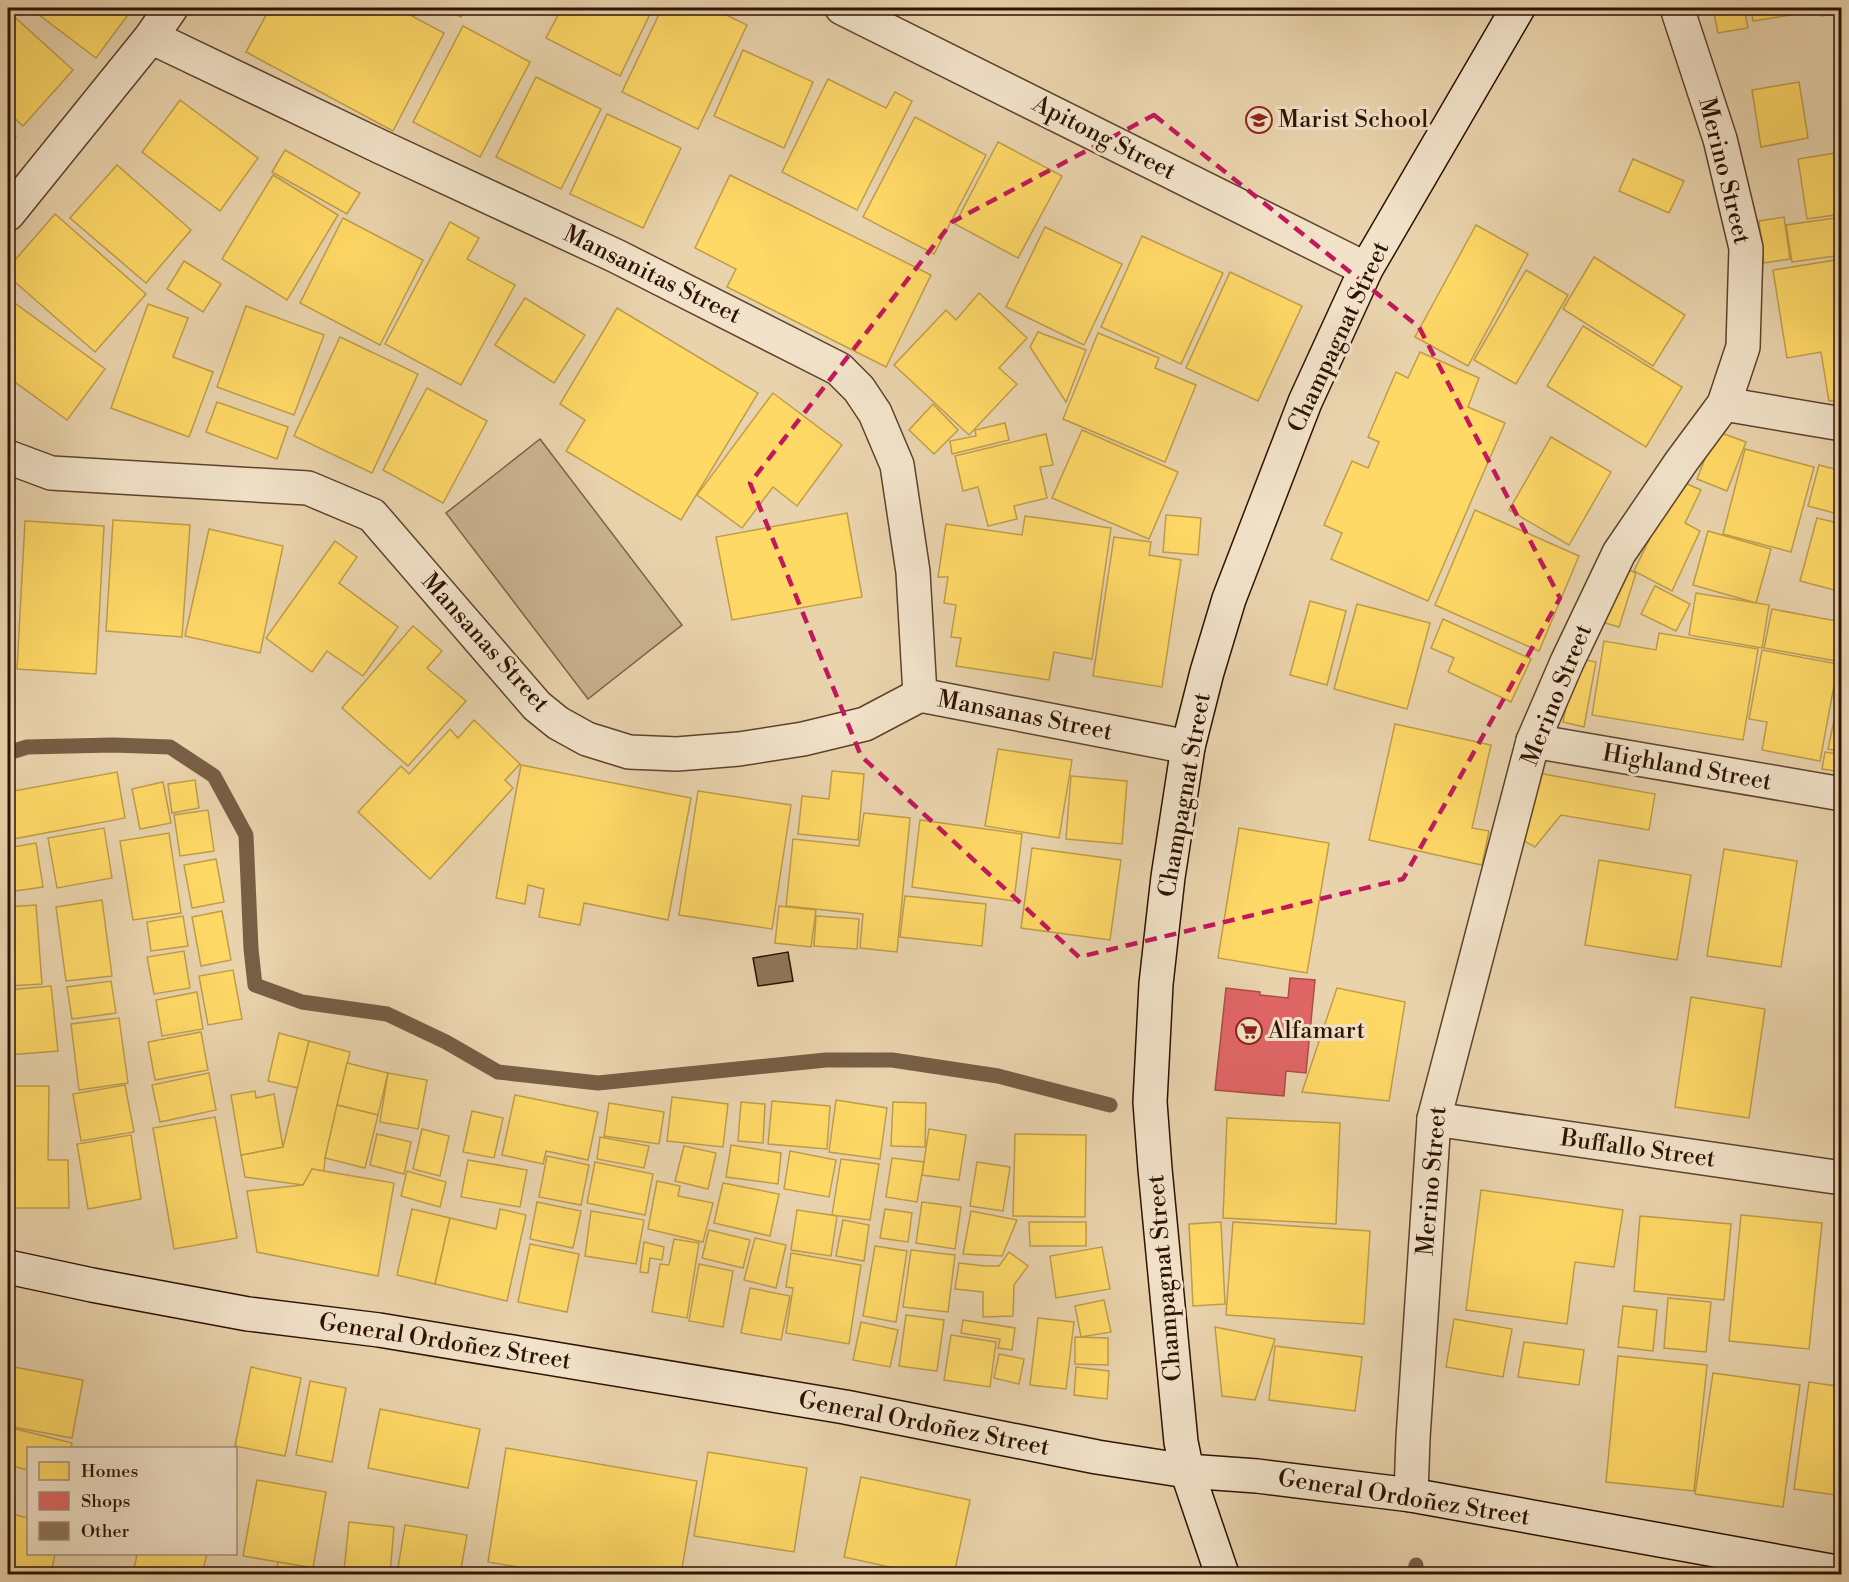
<svg xmlns="http://www.w3.org/2000/svg" width="1849" height="1582" font-family="'Libre Bodoni',serif">
	<style>
		.green { fill: #c9b28f; stroke: #7c6248; stroke-width: 1.5 }
		.homes { fill: #ffd966; stroke: #c09d48; stroke-width: 1.5 }
		.shops { fill: #e06666; stroke: #ab4d48; stroke-width: 1.5 }
		.lines { fill: none; stroke-linecap: round; stroke-linejoin: round }
		.stream { stroke: #785e45; stroke-width: 15 }
		.building { fill: #8f765a; stroke: #2e1202; stroke-width: 1.5 }
		.street-casing { stroke: #5d422c; stroke-width: 36 }
		.secondary-casing { stroke: #2e1202; stroke-width: 36 }
		.street { stroke: #f1e2c9; stroke-width: 33 }
		.secondary { stroke: #f1e2c9; stroke-width: 33 }
		.marked { fill: none; stroke: #c2185b; stroke-width: 4.5; stroke-dasharray: 12 8; stroke-linejoin: round }
		.labels { text-anchor: middle; dominant-baseline: central; stroke-width: 6; stroke-linejoin: round; paint-order: stroke }
		.poi-label { font-size: 24px; fill: #2e1202; stroke: #f1e2c9; text-anchor: start }
		.street-label { font-size: 24px; fill: #2e1202; stroke: #f1e2c9 }
	</style>
	<rect width="100%" height="100%" fill="#e9d3ac"/>
	<filter id="stains"><feTurbulence type="fractalNoise" baseFrequency=".00333" numOctaves="4"/><feColorMatrix values="0 0 0 0 .2 0 0 0 0 .09 0 0 0 0 .02 0 0 0 .5 -.17"/></filter>
	<radialGradient id="worn" r=".72"><stop offset=".6" stop-color="#630" stop-opacity="0"/><stop offset="1" stop-color="#630" stop-opacity=".3"/></radialGradient>
	<polygon class="green" points="540,439 682,625 588,699 446,513"/>
	<g class="homes">
		<polygon points="30,8 133,8 96,58"/>
		<polygon points="270,8 397,8 444,33 393,131 246,52"/>
		<polygon points="442,8 465,8 461,17"/>
		<polygon points="562,8 653,8 620,76 546,38"/>
		<polygon points="662,8 712,8 747,25 698,129 622,92"/>
		<polygon points="1713,8 1744,8 1748,28 1718,33"/>
		<polygon points="1751,8 1816,8 1817,11 1753,21"/>
		<polygon points="1820,8 1842,8 1842,13 1821,16"/>
		<polygon points="8,11 73,70 23,126 8,112"/>
		<polygon points="463,26 530,62 480,157 413,122"/>
		<polygon points="743,50 813,82 784,148 714,116"/>
		<polygon points="536,77 601,109 561,189 496,157"/>
		<polygon points="828,79 886,108 895,92 912,101 857,210 782,172"/>
		<polygon points="1799,82 1808,138 1761,147 1752,90"/>
		<polygon points="180,100 258,158 220,211 142,152"/>
		<polygon points="607,114 681,148 643,228 570,194"/>
		<polygon points="915,117 986,155 934,254 863,217"/>
		<polygon points="8,130 16,137 8,146"/>
		<polygon points="998,142 1062,176 1018,258 955,224"/>
		<polygon points="285,150 360,193 347,214 272,172"/>
		<polygon points="1842,152 1842,214 1807,219 1798,159"/>
		<polygon points="1633,159 1684,181 1669,213 1619,191"/>
		<polygon points="117,165 191,230 146,283 70,218"/>
		<polygon points="273,175 338,215 287,300 222,259"/>
		<polygon points="730,175 931,275 886,367 727,287 736,269 695,248"/>
		<polygon points="55,214 146,294 95,352 8,276 8,268"/>
		<polygon points="1784,217 1790,259 1764,263 1759,221"/>
		<polygon points="1842,217 1842,255 1792,262 1786,225"/>
		<polygon points="343,218 423,260 380,345 300,303"/>
		<polygon points="450,222 479,238 467,259 515,285 461,385 385,344"/>
		<polygon points="1476,225 1528,254 1468,366 1415,337"/>
		<polygon points="1045,227 1122,264 1084,345 1006,307"/>
		<polygon points="1142,236 1223,273 1181,364 1101,327"/>
		<polygon points="1594,257 1685,315 1653,366 1563,309"/>
		<polygon points="1842,259 1842,399 1829,401 1821,352 1787,358 1773,270"/>
		<polygon points="184,261 221,284 203,312 167,289"/>
		<polygon points="1526,270 1568,295 1516,384 1474,360"/>
		<polygon points="1230,272 1302,306 1258,401 1186,368"/>
		<polygon points="979,293 1027,338 999,368 1017,384 969,435 894,365 946,310 956,320"/>
		<polygon points="525,298 585,335 554,383 495,345"/>
		<polygon points="12,301 105,369 67,420 8,377 8,308"/>
		<polygon points="148,304 188,318 173,357 213,372 189,437 111,408"/>
		<polygon points="246,306 324,335 294,415 217,387"/>
		<polygon points="617,308 758,393 681,520 566,451 585,420 560,404"/>
		<polygon points="1583,326 1682,387 1646,447 1547,386"/>
		<polygon points="1038,332 1086,350 1066,402 1030,347"/>
		<polygon points="1098,333 1159,358 1155,368 1196,385 1165,462 1063,419"/>
		<polygon points="340,337 418,374 372,473 294,436"/>
		<polygon points="1420,352 1479,378 1468,407 1505,423 1428,601 1331,559 1342,533 1324,525 1352,461 1368,468 1379,442 1368,437 1396,372 1408,378"/>
		<polygon points="427,388 487,421 443,503 383,470"/>
		<polygon points="773,393 842,445 797,506 773,487 742,528 697,495"/>
		<polygon points="217,402 288,427 277,459 206,432"/>
		<polygon points="933,404 958,430 934,454 909,430"/>
		<polygon points="1005,423 1009,440 952,454 950,441 976,436 975,430"/>
		<polygon points="1082,430 1178,472 1149,539 1052,498"/>
		<polygon points="1716,431 1746,442 1727,491 1697,479"/>
		<polygon points="1046,434 1053,465 1040,467 1047,498 1014,506 1017,519 988,526 978,487 963,491 955,456"/>
		<polygon points="1551,437 1611,472 1569,545 1509,510"/>
		<polygon points="1745,449 1814,467 1791,552 1723,534"/>
		<polygon points="1819,465 1842,471 1842,515 1808,506"/>
		<polygon points="1678,480 1701,490 1685,523 1700,531 1672,591 1634,571"/>
		<polygon points="1475,510 1579,556 1539,651 1435,605"/>
		<polygon points="847,513 862,597 732,620 716,537"/>
		<polygon points="1166,515 1201,518 1198,555 1163,552"/>
		<polygon points="1025,516 1111,528 1092,659 1054,652 1049,680 956,666 961,638 951,637 956,605 944,603 948,577 938,577 946,524 1022,535"/>
		<polygon points="1817,518 1842,524 1842,592 1800,581"/>
		<polygon points="8,520 11,520 8,555"/>
		<polygon points="113,520 190,525 182,637 106,631"/>
		<polygon points="25,521 104,526 96,674 17,669"/>
		<polygon points="209,529 283,546 260,653 185,636"/>
		<polygon points="1708,531 1771,549 1756,603 1693,585"/>
		<polygon points="1114,537 1151,542 1149,555 1181,560 1162,687 1093,676"/>
		<polygon points="335,541 357,557 339,583 398,627 363,676 327,651 312,672 266,638"/>
		<polygon points="1620,567 1636,573 1619,627 1602,622"/>
		<polygon points="1655,586 1690,604 1676,631 1641,614"/>
		<polygon points="1696,593 1769,605 1762,648 1689,635"/>
		<polygon points="1310,601 1346,611 1327,685 1290,675"/>
		<polygon points="1357,604 1430,623 1407,709 1334,689"/>
		<polygon points="1772,609 1842,622 1842,662 1764,648"/>
		<polygon points="1443,619 1531,659 1511,702 1448,672 1454,658 1431,648"/>
		<polygon points="413,626 442,651 427,668 466,701 408,766 342,708"/>
		<polygon points="1659,633 1758,649 1743,740 1592,715 1604,641 1656,650"/>
		<polygon points="1762,650 1838,664 1820,761 1762,750 1767,722 1749,719"/>
		<polygon points="1576,658 1596,662 1584,727 1563,722"/>
		<polygon points="1836,711 1842,713 1842,752 1828,749"/>
		<polygon points="474,720 520,764 505,780 513,788 430,879 358,812 401,766 409,774 450,729 458,738"/>
		<polygon points="1395,724 1491,745 1472,828 1489,831 1482,865 1369,840"/>
		<polygon points="998,749 1072,760 1059,838 985,826"/>
		<polygon points="1825,752 1842,755 1842,772 1822,769"/>
		<polygon points="521,765 691,798 668,920 584,903 580,925 539,917 544,889 528,885 525,904 496,898"/>
		<polygon points="832,771 864,774 858,840 798,834 802,796 829,799"/>
		<polygon points="117,772 125,818 8,840 8,792"/>
		<polygon points="1532,772 1655,794 1649,830 1561,815 1535,847 1513,835"/>
		<polygon points="1071,776 1127,781 1122,844 1066,839"/>
		<polygon points="195,780 199,808 172,813 168,784"/>
		<polygon points="163,782 171,823 140,829 132,789"/>
		<polygon points="698,791 791,805 772,929 679,915"/>
		<polygon points="208,810 214,851 180,856 174,815"/>
		<polygon points="864,813 910,818 897,952 860,948 863,914 786,906 793,839 859,846"/>
		<polygon points="920,820 1022,834 1014,901 912,887"/>
		<polygon points="104,828 112,878 57,888 48,838"/>
		<polygon points="1239,828 1329,843 1307,973 1218,958"/>
		<polygon points="169,833 181,913 133,920 120,841"/>
		<polygon points="36,843 43,887 8,892 8,848"/>
		<polygon points="1032,848 1121,860 1110,940 1021,928"/>
		<polygon points="1724,849 1797,861 1781,967 1707,956"/>
		<polygon points="216,859 224,902 192,908 184,865"/>
		<polygon points="1599,860 1691,875 1677,960 1585,945"/>
		<polygon points="905,896 986,904 982,946 900,937"/>
		<polygon points="102,900 112,976 66,981 56,907"/>
		<polygon points="36,905 42,984 8,986 8,907"/>
		<polygon points="779,906 816,910 811,947 775,943"/>
		<polygon points="222,911 231,960 201,966 192,917"/>
		<polygon points="183,916 188,946 151,951 147,922"/>
		<polygon points="816,916 859,919 857,949 814,946"/>
		<polygon points="184,951 190,988 154,994 147,957"/>
		<polygon points="233,970 242,1019 208,1025 199,976"/>
		<polygon points="111,981 116,1013 72,1019 67,987"/>
		<polygon points="51,986 58,1051 8,1055 8,990"/>
		<polygon points="1337,988 1405,1002 1389,1101 1302,1092"/>
		<polygon points="197,992 203,1029 162,1036 156,1000"/>
		<polygon points="1691,997 1765,1009 1749,1118 1675,1107"/>
		<polygon points="119,1018 128,1083 79,1090 71,1024"/>
		<polygon points="201,1032 208,1070 155,1080 148,1042"/>
		<polygon points="279,1033 309,1041 298,1088 268,1081"/>
		<polygon points="309,1041 350,1052 325,1158 324,1171 312,1169 303,1185 245,1177 241,1155 283,1147"/>
		<polygon points="347,1063 388,1073 378,1115 337,1105"/>
		<polygon points="209,1073 216,1110 160,1122 152,1085"/>
		<polygon points="388,1073 427,1080 418,1129 380,1122"/>
		<polygon points="125,1085 134,1132 81,1141 73,1094"/>
		<polygon points="8,1086 49,1086 48,1160 68,1160 69,1208 8,1208"/>
		<polygon points="255,1091 256,1098 274,1094 283,1147 241,1155 231,1095"/>
		<polygon points="515,1095 598,1112 588,1160 546,1151 543,1164 502,1155"/>
		<polygon points="672,1097 728,1104 723,1147 667,1141"/>
		<polygon points="836,1100 887,1108 880,1159 829,1152"/>
		<polygon points="772,1101 830,1106 827,1149 768,1144"/>
		<polygon points="741,1102 765,1104 763,1143 738,1141"/>
		<polygon points="893,1102 926,1103 925,1147 891,1146"/>
		<polygon points="609,1103 664,1112 659,1144 604,1136"/>
		<polygon points="337,1105 378,1115 365,1168 325,1158"/>
		<polygon points="472,1111 503,1118 494,1158 463,1152"/>
		<polygon points="215,1117 237,1238 174,1249 153,1128"/>
		<polygon points="1227,1118 1340,1123 1336,1224 1223,1218"/>
		<polygon points="422,1129 449,1136 440,1176 413,1169"/>
		<polygon points="929,1129 966,1135 959,1180 922,1175"/>
		<polygon points="377,1134 411,1142 404,1174 370,1165"/>
		<polygon points="1015,1134 1086,1135 1085,1217 1013,1216"/>
		<polygon points="131,1135 141,1199 88,1209 77,1144"/>
		<polygon points="600,1137 649,1146 644,1168 597,1159"/>
		<polygon points="731,1145 781,1153 778,1184 726,1177"/>
		<polygon points="684,1146 716,1153 708,1189 675,1181"/>
		<polygon points="790,1151 836,1160 829,1197 784,1189"/>
		<polygon points="547,1156 589,1165 581,1205 539,1197"/>
		<polygon points="892,1158 924,1162 917,1202 886,1197"/>
		<polygon points="841,1159 879,1164 870,1220 832,1215"/>
		<polygon points="468,1160 527,1170 520,1207 461,1197"/>
		<polygon points="595,1162 653,1174 645,1215 587,1203"/>
		<polygon points="977,1162 1010,1167 1003,1211 970,1206"/>
		<polygon points="312,1169 394,1183 378,1276 257,1252 247,1191 303,1185"/>
		<polygon points="407,1171 446,1182 440,1207 401,1196"/>
		<polygon points="657,1181 680,1186 678,1196 713,1203 703,1242 648,1229"/>
		<polygon points="723,1183 779,1194 770,1236 714,1223"/>
		<polygon points="1481,1190 1623,1210 1614,1267 1575,1262 1567,1324 1466,1310"/>
		<polygon points="537,1202 581,1211 573,1248 530,1239"/>
		<polygon points="922,1202 961,1207 955,1249 916,1243"/>
		<polygon points="412,1209 450,1218 435,1284 397,1275"/>
		<polygon points="500,1209 526,1215 507,1301 435,1284 450,1218 496,1229"/>
		<polygon points="885,1209 912,1213 908,1242 880,1238"/>
		<polygon points="797,1210 837,1216 831,1256 791,1250"/>
		<polygon points="591,1211 644,1220 636,1264 585,1256"/>
		<polygon points="971,1211 1017,1220 1002,1256 963,1254"/>
		<polygon points="1741,1215 1822,1223 1809,1349 1729,1341"/>
		<polygon points="1640,1216 1731,1224 1724,1300 1634,1291"/>
		<polygon points="843,1220 869,1225 864,1261 836,1256"/>
		<polygon points="1029,1222 1086,1222 1086,1246 1030,1246"/>
		<polygon points="1221,1222 1225,1304 1193,1306 1189,1224"/>
		<polygon points="1233,1222 1370,1231 1364,1324 1226,1315"/>
		<polygon points="709,1230 750,1240 743,1268 702,1258"/>
		<polygon points="755,1238 786,1245 776,1288 744,1280"/>
		<polygon points="674,1239 699,1243 687,1318 652,1312 660,1264 669,1265"/>
		<polygon points="644,1242 664,1247 662,1260 650,1258 648,1273 640,1272"/>
		<polygon points="530,1244 579,1254 567,1312 518,1302"/>
		<polygon points="875,1246 907,1251 896,1322 863,1316"/>
		<polygon points="1102,1247 1110,1289 1056,1298 1050,1256"/>
		<polygon points="911,1250 955,1255 948,1312 903,1307"/>
		<polygon points="1009,1252 1028,1266 1014,1285 1013,1316 983,1317 983,1292 955,1289 959,1263 985,1266 999,1266"/>
		<polygon points="791,1253 861,1265 849,1344 786,1333 793,1288 786,1287"/>
		<polygon points="699,1264 733,1271 723,1327 689,1321"/>
		<polygon points="750,1288 790,1296 781,1340 741,1333"/>
		<polygon points="1668,1298 1711,1302 1706,1352 1664,1348"/>
		<polygon points="1104,1300 1111,1332 1081,1337 1075,1306"/>
		<polygon points="1623,1306 1657,1310 1653,1351 1618,1347"/>
		<polygon points="906,1315 944,1320 937,1371 899,1366"/>
		<polygon points="1038,1318 1074,1322 1066,1389 1030,1385"/>
		<polygon points="1454,1319 1512,1329 1503,1377 1446,1367"/>
		<polygon points="963,1320 1015,1328 1012,1350 998,1348 1000,1339 961,1333"/>
		<polygon points="861,1322 898,1330 890,1367 853,1360"/>
		<polygon points="1215,1327 1275,1339 1255,1400 1222,1396"/>
		<polygon points="951,1335 996,1342 990,1387 944,1380"/>
		<polygon points="1075,1337 1108,1338 1108,1365 1075,1364"/>
		<polygon points="1524,1342 1584,1350 1579,1385 1518,1377"/>
		<polygon points="1275,1346 1362,1357 1355,1411 1269,1400"/>
		<polygon points="999,1354 1024,1359 1019,1384 994,1378"/>
		<polygon points="1618,1356 1707,1365 1694,1491 1606,1482"/>
		<polygon points="14,1367 83,1380 72,1438 8,1426 8,1402"/>
		<polygon points="251,1367 301,1378 285,1456 235,1446"/>
		<polygon points="1076,1367 1109,1371 1107,1399 1074,1395"/>
		<polygon points="1713,1373 1800,1385 1783,1507 1695,1494"/>
		<polygon points="310,1381 346,1388 332,1462 296,1455"/>
		<polygon points="1809,1382 1842,1387 1842,1496 1794,1489"/>
		<polygon points="380,1409 480,1429 468,1488 368,1468"/>
		<polygon points="8,1427 72,1443 71,1448 28,1448 28,1470 8,1465"/>
		<polygon points="506,1448 697,1481 681,1574 560,1574 488,1562"/>
		<polygon points="708,1452 807,1468 794,1552 694,1536"/>
		<polygon points="861,1477 970,1500 954,1574 921,1574 844,1557"/>
		<polygon points="257,1480 326,1492 313,1568 243,1556"/>
		<polygon points="8,1513 28,1518 28,1554 55,1554 51,1574 8,1574"/>
		<polygon points="349,1522 394,1527 390,1574 344,1571"/>
		<polygon points="405,1525 467,1535 460,1574 397,1574"/>
		<polygon points="137,1554 207,1554 202,1574 133,1574"/>
		<polygon points="278,1562 313,1568 313,1574 276,1574"/>
	</g>
	<polygon class="shops" points="1290,978 1315,980 1306,1073 1286,1071 1284,1096 1215,1090 1226,988 1260,992 1260,995 1288,998"/>
	<g class="lines">
		<g class="stream">
			<polyline points="8,753 27,747 113,745 170,747 214,776 246,835 251,949 255,985 302,1002 387,1014 446,1042 498,1072 598,1083 826,1060 892,1060 998,1076 1110,1105"/>
			<polyline points="1415,1574 1416,1565"/>
		</g>
	</g>
	<polygon class="building" points="788,952 793,981 758,986 753,958"/>
	<g class="lines">
		<defs>
			<g id="street">
				<polyline points="842,8 1366,269"/>
				<polyline points="151,37 381,147 616,256 839,369 859,389 875,413 897,465 913,572 920,695"/>
				<polyline points="8,214 151,37 171,8"/>
				<polyline points="1724,404 1842,424"/>
				<polyline points="8,457 51,473 308,488 372,515 537,706 558,723 587,739 629,752 677,754 739,749 803,739 865,724 920,695 1188,747"/>
				<polyline points="1533,741 1842,794"/>
				<polyline points="1434,1119 1842,1178"/>
				<polyline points="1411,1495 1413,1438 1434,1119 1533,741 1567,662 1619,553 1681,462 1724,404 1743,347 1746,248 1720,139 1677,8"/>
			</g>
			<g id="secondary">
				<polyline points="8,1267 92,1285 248,1314 379,1330 845,1407 1097,1457 1187,1471 1257,1476 1411,1495 1842,1573"/>
				<polyline points="1222,1574 1187,1471 1181,1442 1155,1169 1150,1102 1156,984 1162,930 1168,877 1188,747 1207,672 1229,599 1305,402 1366,269 1518,8"/>
			</g>
		</defs>
		<use href="#street" class="street-casing"/>
		<use href="#secondary" class="secondary-casing"/>
		<use href="#street" class="street"/>
		<use href="#secondary" class="secondary"/>
	</g>
	<path class="marked" d="M1154,115L1419,327L1560,598L1403,879L1079,957L861,756L750,483L952,222Z"/>
	<defs>
		<symbol id="school-ring" viewBox="-11 -11 22 22"><circle r="9.5" fill="#f1e2c9" stroke="#8f2418" stroke-width="1.5"/><path d="M0-5L7-2L0 1L-7-2ZM-4 1L0 2.5L4 1V4Q0 6-4 4Z" fill="#8f2418"/></symbol>
		<symbol id="supermarket-ring" viewBox="-11 -11 22 22"><circle r="9.5" fill="#f1e2c9" stroke="#8f2418" stroke-width="1.5"/><path d="M-6-5.5h2.5l.6 2H6L4.5 2H-2.5L-4.4-4H-6ZM-1.5 3.2a1.3 1.3 0 1 0 .1 0ZM3 3.2a1.3 1.3 0 1 0 .1 0Z" fill="#8f2418"/></symbol>
	</defs>
	<g fill-rule="evenodd">
		<use href="#school-ring" x="1244" y="105" width="30" height="30"/>
		<use href="#supermarket-ring" x="1234" y="1016" width="30" height="30"/>
	</g>
	<g class="labels">
		<g class="poi-label">
			<text x="1278" y="120">Marist School</text>
			<text x="1268" y="1031">Alfamart</text>
		</g>
		<g class="street-label">
			<text transform="translate(1104 138) rotate(27)">Apitong Street</text>
			<text transform="translate(1724 171) rotate(76)">Merino Street</text>
			<text transform="translate(652 275) rotate(26)">Mansanitas Street</text>
			<text transform="translate(1339 337) rotate(-65)">Champagnat Street</text>
			<text transform="translate(485 643) rotate(48)">Mansanas Street</text>
			<text transform="translate(1557 695) rotate(-68)">Merino Street</text>
			<text transform="translate(1025 716) rotate(11)">Mansanas Street</text>
			<text transform="translate(1687 768) rotate(10)">Highland Street</text>
			<text transform="translate(1185 795) rotate(-80)">Champagnat Street</text>
			<text transform="translate(1638 1149) rotate(8)">Buffallo Street</text>
			<text transform="translate(1432 1181) rotate(-85)">Merino Street</text>
			<text transform="translate(1165 1278) rotate(-95)">Champagnat Street</text>
			<text transform="translate(445 1342) rotate(9)">General Ordoñez Street</text>
			<text transform="translate(924 1424) rotate(11)">General Ordoñez Street</text>
			<text transform="translate(1404 1498) rotate(9)">General Ordoñez Street</text>
		</g>
	</g>
	<rect width="1849" height="1582" fill="none" stroke="#e9d3ac" stroke-width="30"/>
	<rect x="9" y="9" width="1831" height="1564" fill="none" stroke="#2e1202" stroke-width="3"/>
	<rect x="15" y="15" width="1819" height="1552" fill="none" stroke="#2e1202" stroke-width="1.5"/>
	<rect x="27" y="1447" width="210" height="108" fill="#f1e2c9" stroke="#a38f79" stroke-width="1.5"/>
	<rect x="39" y="1462" width="30" height="18" fill="#ffd966" stroke="#a38f79" stroke-width="1.5"/>
	<text x="81" y="1477" font-size="18" fill="#2e1202">Homes</text>
	<rect x="39" y="1492" width="30" height="18" fill="#e06666" stroke="#a38f79" stroke-width="1.5"/>
	<text x="81" y="1507" font-size="18" fill="#2e1202">Shops</text>
	<rect x="39" y="1522" width="30" height="18" fill="#8f765a" stroke="#a38f79" stroke-width="1.5"/>
	<text x="81" y="1537" font-size="18" fill="#2e1202">Other</text>
	<rect width="100%" height="100%" filter="url(#stains)"/>
	<rect width="100%" height="100%" fill="url(#worn)"/>
</svg>
